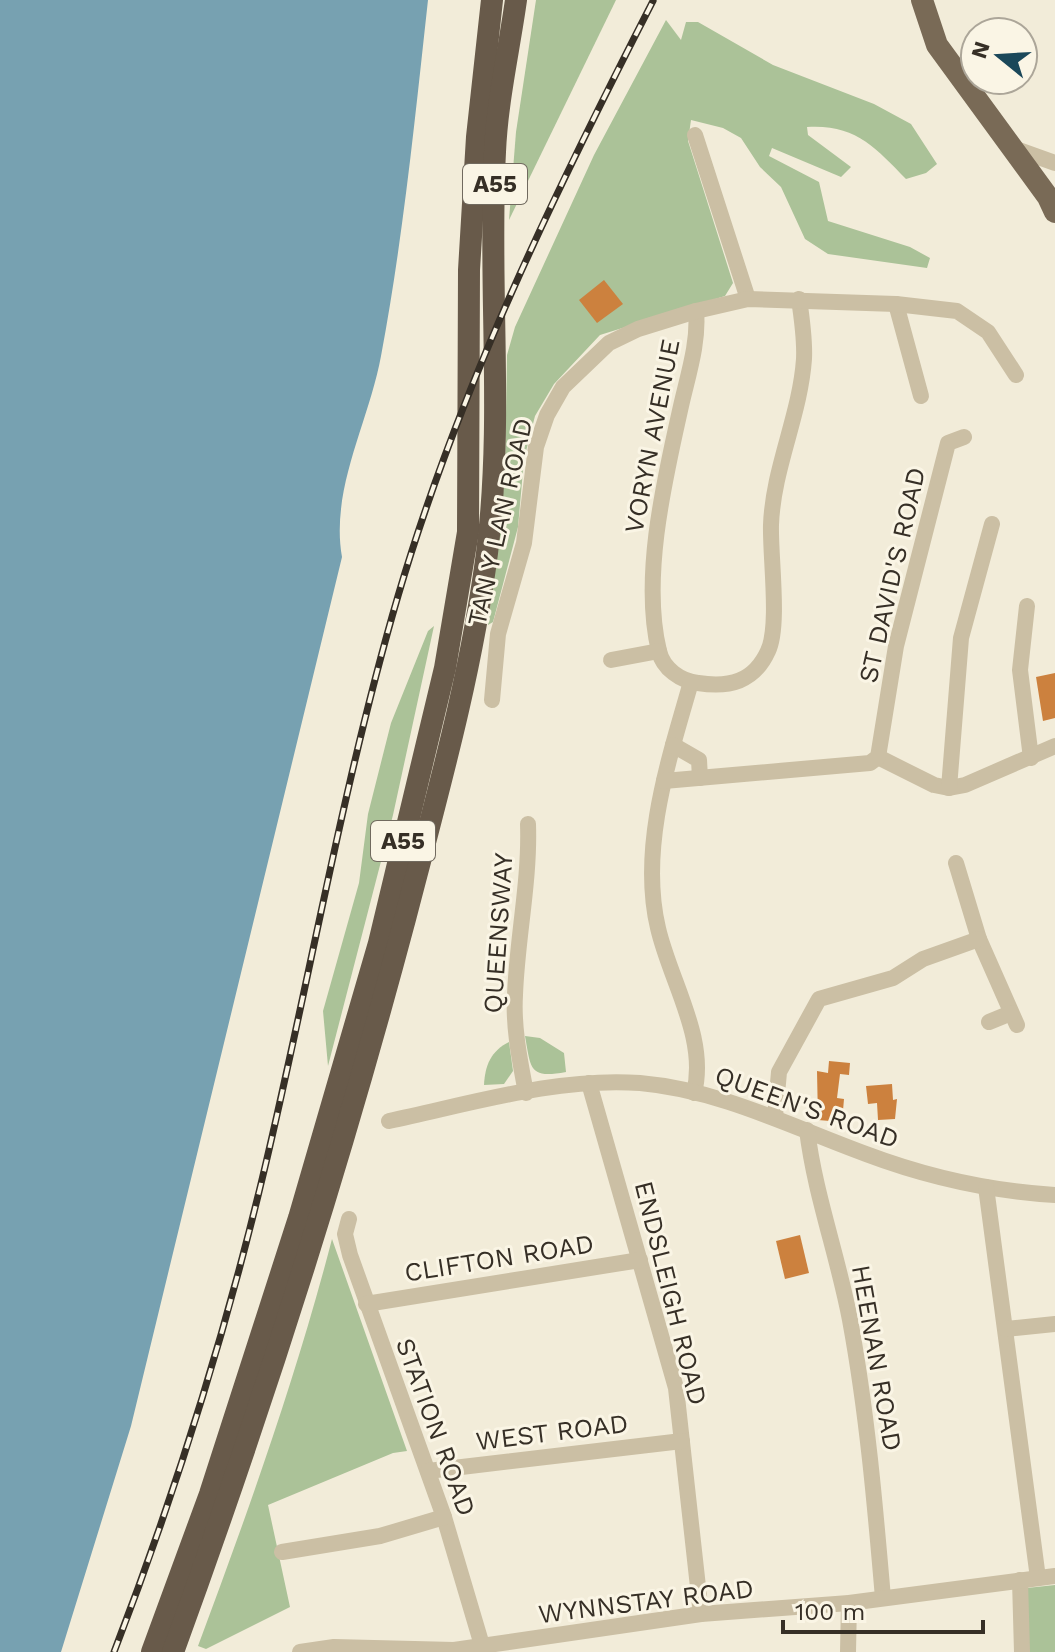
<svg xmlns="http://www.w3.org/2000/svg" width="1055" height="1652" font-family="'Work Sans',sans-serif">
	<style>
		.green { fill: #abc298 }
		.water { fill: #77a1b1 }
		.building { fill: #cc813e }
		.lines { fill: none; stroke-linecap: round; stroke-linejoin: round }
		.minor { stroke: #cbbfa4; stroke-width: 16 }
		.primary { stroke: #796a56; stroke-width: 22 }
		.trunk { stroke: #685a4a; stroke-width: 22 }
		.rail-casing { stroke: #362f26; stroke-width: 7 }
		.rail { stroke: #faf5e5; stroke-width: 4; stroke-dasharray: 12; stroke-linecap: butt }
		.labels { text-anchor: middle; dominant-baseline: central; stroke-width: 6; stroke-linejoin: round; paint-order: stroke }
		.shield { fill: #faf5e5; stroke: #716a5f; stroke-width: 2 }
		.shield-label { font-size: 24px; font-weight: bold; fill: #362f26 }
		.street-label { font-size: 26px; fill: #362f26; stroke: #faf5e5 }
	</style>
	<rect width="100%" height="100%" fill="#f2ecd9"/>
	<g class="green">
		<polygon points="536,0 616,0 509,220 516,132"/>
		<path d="M666,20L681,40L686,22H698L773,65L874,104L911,124L937,164L926,173L906,179C875,147 855,124 807,127L808,135L851,167L841,177L772,148L769,156L819,182L828,221L910,247L930,258L927,268L828,254L805,239L781,187L760,167L741,138L723,128L691,120L688,141L733,283L725,296L600,335L554,384L535,416L524,459L518,527L493,622L488,625L505,476L507,355L515,327L594,155Z"/>
		<polygon points="434,626 393,815 328,1066 323,1011 359,883 368,814 391,723 428,631"/>
		<path d="M525,1036L540,1038L564,1053L566,1072C529,1079 531,1069 525,1036Z"/>
		<path d="M509,1042L513,1071L504,1084L484,1085C485,1065 491,1051 509,1042Z"/>
		<path d="M332,1239L407,1451L393,1453L268,1505L290,1607L206,1649L198,1646C248,1512 296,1378 332,1239Z"/>
		<polygon points="1055,1585 1055,1652 1028,1652 1027,1588"/>
	</g>
	<path class="water" d="M0,0H428C415,118 403,239 381,356C369,422 330,489 342,557L131,1426L61,1652H0Z"/>
	<g class="building">
		<polygon points="604,280 623,304 597,323 579,300"/>
		<polygon points="1055,673 1055,718 1043,721 1036,677"/>
		<polygon points="829,1061 850,1063 849,1075 840,1074 837,1098 844,1099 842,1122 818,1120 817,1071 828,1073"/>
		<polygon points="892,1084 893,1100 897,1099 895,1119 878,1120 877,1103 868,1104 866,1086"/>
		<polygon points="800,1235 809,1273 785,1279 776,1241"/>
	</g>
	<g class="lines">
		<g class="minor">
			<polyline points="695,135 748,299"/>
			<polyline points="1013,148 1055,163"/>
			<polyline points="896,304 921,396"/>
			<path d="M696,311C699,342 688,375 681,406C665,478 641,577 659,651C663,669 681,681 698,683C729,688 754,682 768,651C780,626 770,556 771,525C773,468 800,416 804,359C805,339 802,319 799,299"/>
			<polyline points="1027,606 1020,670 1031,758"/>
			<polyline points="611,660 659,651"/>
			<path d="M691,682C669,759 639,848 658,928C670,981 708,1038 694,1093"/>
			<polyline points="492,700 498,634 524,543 536,447 547,415 563,387 609,343 638,329 696,311 748,299 896,304 957,311 988,332 1016,375"/>
			<polyline points="673,745 699,760 700,778"/>
			<polyline points="878,757 934,785 949,788 965,785 1055,746"/>
			<polyline points="664,781 870,763 878,757 896,646 948,443 964,437"/>
			<polyline points="949,788 961,638 992,524"/>
			<polyline points="956,863 979,939 1017,1025"/>
			<polyline points="989,1022 1011,1013"/>
			<polyline points="589,1083 676,1388 701,1614"/>
			<path d="M526,1093C520,1061 513,1028 515,995C517,938 530,881 528,824"/>
			<polyline points="775,1117 779,1072 819,999 893,978 923,959 979,939"/>
			<path d="M389,1121C470,1104 557,1077 640,1083C720,1090 792,1127 866,1154C927,1177 990,1191 1055,1195"/>
			<path d="M807,1130C815,1195 838,1256 850,1320C867,1412 875,1504 883,1598"/>
			<polyline points="986,1187 1038,1578"/>
			<polyline points="349,1219 345,1234 350,1255 444,1517 484,1652"/>
			<polyline points="366,1304 640,1260"/>
			<polyline points="1006,1329 1055,1324"/>
			<polyline points="428,1471 682,1441"/>
			<polyline points="282,1552 380,1536 444,1517"/>
			<polyline points="1020,1580 1022,1652"/>
			<polyline points="300,1652 334,1647 454,1650 701,1614 849,1603 1055,1576"/>
			<polyline points="848,1652 849,1603"/>
		</g>
		<polyline class="primary" points="922,0 937,45 1048,197 1055,212"/>
		<g class="trunk">
			<polyline points="152,1652 210,1494 299,1218 379,943 445,668 468,532 469,270 477,137 492,0"/>
			<path d="M173,1652C261,1411 339,1167 405,919C436,799 471,677 487,553C504,418 488,287 495,152C497,102 509,50 516,0"/>
		</g>
		<defs>
			<path id="rail" d="M114,1652C175,1494 226,1332 265,1167C310,977 343,784 398,596C459,389 555,192 653,1"/>
		</defs>
		<use href="#rail" class="rail-casing"/>
		<use href="#rail" class="rail"/>
	</g>
	<g class="labels">
		<g class="shield">
			<rect x="463" y="164" width="64" height="40" rx="6"/>
			<rect x="371" y="821" width="64" height="40" rx="6"/>
		</g>
		<g class="shield-label">
			<text x="495" y="184">A55</text>
			<text x="403" y="841">A55</text>
		</g>
		<g class="street-label">
			<text transform="translate(652 436) rotate(-79)">VORYN AVENUE</text>
			<text transform="translate(500 522) rotate(-77)">TAN Y LAN ROAD</text>
			<text transform="translate(892 575) rotate(-77)">ST DAVID'S ROAD</text>
			<text transform="translate(498 933) rotate(-86)">QUEENSWAY</text>
			<text transform="translate(807 1107) rotate(20)">QUEEN'S ROAD</text>
			<text transform="translate(499 1258) rotate(-9)">CLIFTON ROAD</text>
			<text transform="translate(671 1293) rotate(76)">ENDSLEIGH ROAD</text>
			<text transform="translate(877 1358) rotate(80)">HEENAN ROAD</text>
			<text transform="translate(436 1427) rotate(70)">STATION ROAD</text>
			<text transform="translate(552 1432) rotate(-7)">WEST ROAD</text>
			<text transform="translate(646 1601) rotate(-7)">WYNNSTAY ROAD</text>
		</g>
	</g>
	<g transform="translate(999 56) rotate(288)"><circle r="38" fill="#faf5e5" stroke="#aca699" stroke-width="2"/>
	<path d="M0-6L14 30L0 20L-14 30Z" fill="#1a4759"/>
	<text y="-12" font-size="22" font-weight="bold" text-anchor="middle" fill="#362f26">N</text>
	</g>
	<path d="M783 1620v12h200v-12" fill="none" stroke="#362f26" stroke-width="4"/>
	<text x="795" y="1620" font-size="24" fill="#362f26" stroke="#faf5e5" stroke-width="6" paint-order="stroke">100 m</text>
</svg>
